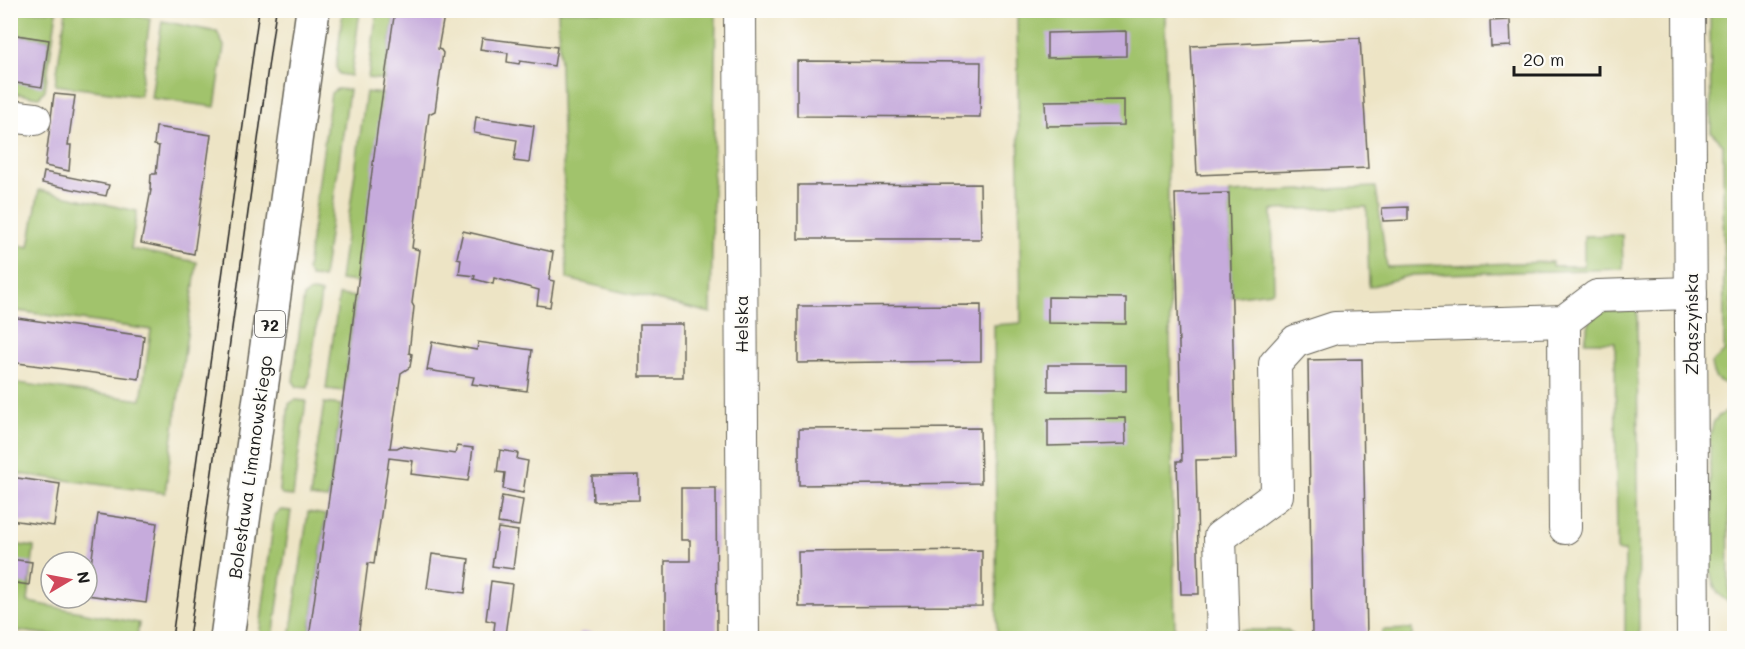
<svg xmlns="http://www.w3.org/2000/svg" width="1745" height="649" font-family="Mali,sans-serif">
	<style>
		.green { fill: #a1c36c; stroke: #5e7044; stroke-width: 1.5 }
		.building { fill: #c6abdc }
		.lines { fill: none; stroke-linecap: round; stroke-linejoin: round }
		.minor-casing { stroke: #656257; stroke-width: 34 }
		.major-casing { stroke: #656257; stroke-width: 36 }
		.minor { stroke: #fff; stroke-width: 32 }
		.major { stroke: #fff; stroke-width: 33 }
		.tram { stroke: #1c1c1c; stroke-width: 1.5 }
		.labels { text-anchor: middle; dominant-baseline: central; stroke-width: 4.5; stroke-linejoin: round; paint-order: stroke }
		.shield { fill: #fdfcf7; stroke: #605f5e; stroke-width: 1.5 }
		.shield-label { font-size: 16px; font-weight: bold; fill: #1c1c1c }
		.street-label { font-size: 18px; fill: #1c1c1c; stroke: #fdfcf7 }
	</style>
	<rect width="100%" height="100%" fill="#fdfcf7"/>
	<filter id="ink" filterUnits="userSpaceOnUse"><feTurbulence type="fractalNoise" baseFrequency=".0167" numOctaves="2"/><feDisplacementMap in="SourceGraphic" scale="12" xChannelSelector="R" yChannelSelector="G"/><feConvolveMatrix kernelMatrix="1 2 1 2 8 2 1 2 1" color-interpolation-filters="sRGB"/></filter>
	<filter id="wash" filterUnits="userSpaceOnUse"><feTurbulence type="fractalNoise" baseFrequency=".008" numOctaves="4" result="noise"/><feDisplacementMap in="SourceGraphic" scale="24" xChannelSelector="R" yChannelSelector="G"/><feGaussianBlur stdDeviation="1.35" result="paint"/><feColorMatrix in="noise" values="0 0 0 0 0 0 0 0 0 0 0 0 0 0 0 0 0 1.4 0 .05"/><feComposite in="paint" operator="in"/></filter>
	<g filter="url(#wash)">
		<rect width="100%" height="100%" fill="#ede4c5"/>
		<g class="green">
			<polygon points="11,11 57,11 45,90 39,97 11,93 11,82 42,86 49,40 11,34"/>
			<polygon points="66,11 111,11 150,18 140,96 55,85"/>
			<polygon points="343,11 360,11 351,76 339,74 336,67"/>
			<polygon points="377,11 395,11 384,80 368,78"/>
			<polygon points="558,11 716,11 711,313 567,279"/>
			<polygon points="1017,11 1165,11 1175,638 997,638 994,325 1021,323"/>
			<path d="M1710,11H1731V385C1717,383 1712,376 1711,363L1724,352L1723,144L1711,132Z"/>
			<polygon points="162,21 217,32 224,46 215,107 151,98"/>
			<polygon points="337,89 349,90 323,278 311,277 307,270 331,93"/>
			<polygon points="366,92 383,94 358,282 340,280"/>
			<polygon points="1376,187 1387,267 1552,262 1552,266 1584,266 1584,236 1622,235 1623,269 1411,275 1369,287 1367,207 1272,210 1274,289 1271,292 1231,297 1229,193"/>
			<polygon points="39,190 137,211 131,249 197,262 165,493 11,473 11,382 141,400 151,330 11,310 11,244 29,247"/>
			<polygon points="310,292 321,293 308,388 297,387 293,381 304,296"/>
			<polygon points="339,295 356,297 344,391 326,389"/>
			<path d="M1637,309L1639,638H1625V551H1617L1615,342H1585C1587,330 1588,320 1598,312Z"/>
			<polygon points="295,400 306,401 293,496 282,495 279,489 289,404"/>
			<polygon points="324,403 341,405 328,499 310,497"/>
			<path d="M1730,411L1728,439L1729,602C1715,595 1713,585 1710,570V439C1712,423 1713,416 1730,411Z"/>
			<polygon points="281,510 291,511 273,638 259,638 274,516"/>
			<polygon points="308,512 326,515 309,638 290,638"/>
			<polygon points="11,544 34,547 28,602 139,623 137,638 75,638 11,630"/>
			<polygon points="1412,629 1412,638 1382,638 1382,630"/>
			<polygon points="1241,630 1288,630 1293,635 1293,638 1237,638 1237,634"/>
		</g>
		<g id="blocks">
			<g class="building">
				<polygon points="395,10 445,10 438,49 441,50 443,53 435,111 429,114 412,248 419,250 412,303 414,307 409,353 412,354 410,367 401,373 390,448 397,448 401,446 455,454 457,446 473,448 470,469 468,481 411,474 413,461 389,458 374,564 368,563 358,638 309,638 344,391 378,124"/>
				<polygon points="1510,20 1511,46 1491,47 1490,21"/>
				<polygon points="1126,31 1126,56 1047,58 1047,33"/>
				<polygon points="10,34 49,40 42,87 10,82"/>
				<polygon points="482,38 557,47 554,66 520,61 519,64 507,62 508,53 480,49"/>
				<polygon points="1360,38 1368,168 1197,175 1191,46"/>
				<polygon points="797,61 981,62 980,117 797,116"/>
				<polygon points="54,94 75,96 68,145 71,145 69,171 45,166"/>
				<polygon points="1124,100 1124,125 1046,126 1045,101"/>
				<polygon points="476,117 534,126 529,163 514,161 517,140 474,133"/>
				<polygon points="156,127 211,135 194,254 141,243 151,190 150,190 151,174 156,174 159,146 154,145"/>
				<polygon points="44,172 109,185 106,196 42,183"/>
				<polygon points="980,184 981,239 798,239 798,185"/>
				<polygon points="1229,193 1236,459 1196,460 1199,594 1181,594 1177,461 1182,461 1175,194"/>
				<polygon points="1408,207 1408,220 1383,221 1382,208"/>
				<polygon points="463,231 553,252 549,280 554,281 550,307 537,305 539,290 494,278 493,284 474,279 475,276 459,274 461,259 457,258"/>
				<polygon points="1048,297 1126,298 1126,324 1048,323"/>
				<polygon points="981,305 981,361 798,363 798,306"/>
				<polygon points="10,317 144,336 139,379 10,362"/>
				<rect x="640" y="324" width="43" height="53"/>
				<polygon points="432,342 477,350 478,342 532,350 527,391 472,384 474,377 427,370"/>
				<polygon points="1362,359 1367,638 1312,638 1308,360"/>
				<rect x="1048" y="365" width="78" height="26"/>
				<polygon points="1125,418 1126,444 1048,446 1048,419"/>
				<polygon points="980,428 981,483 799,485 799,429"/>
				<polygon points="500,450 518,453 517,459 528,461 523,493 503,489 505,473 497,472"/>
				<polygon points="639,475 639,500 593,501 592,476"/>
				<polygon points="10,477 60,484 54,526 10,520"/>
				<polygon points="681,488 716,488 717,638 665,638 665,561 690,561 690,540 681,540"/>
				<polygon points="502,496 523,500 519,526 498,523"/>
				<polygon points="98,514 157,523 146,603 87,595 87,572 90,572"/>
				<polygon points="498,528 518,531 513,569 492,566"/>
				<polygon points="982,550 982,606 799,607 798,552"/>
				<polygon points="432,554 469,559 465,593 427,588"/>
				<polygon points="10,559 32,562 29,585 10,582"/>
				<polygon points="491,581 512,584 505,635 547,637 547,638 493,638 495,622 486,620"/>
				<polygon points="580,632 591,632 591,638 579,638"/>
			</g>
		</g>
	</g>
	<g filter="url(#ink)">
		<use href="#blocks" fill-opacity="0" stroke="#656257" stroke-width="1.5"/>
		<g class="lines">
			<defs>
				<g id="minor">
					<polyline points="740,10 743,638"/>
					<polyline points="1689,10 1693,638"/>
					<polyline points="10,116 35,119"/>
					<polyline points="1564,321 1565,528"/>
					<polyline points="1223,638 1220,537 1277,495 1275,364 1296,341 1335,328 1564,321 1597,296 1691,293"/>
				</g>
				<polyline id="major" points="227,638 313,10"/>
			</defs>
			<use href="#minor" class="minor-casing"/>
			<use href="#major" class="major-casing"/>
			<use href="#minor" class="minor"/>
			<use href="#major" class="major"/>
			<g class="tram">
				<polyline points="172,638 259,10"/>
				<polyline points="189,638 276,10"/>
			</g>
		</g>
	</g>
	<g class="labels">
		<rect class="shield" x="255" y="311" width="30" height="26" rx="4.5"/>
		<g class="shield-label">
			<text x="270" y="324">72</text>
		</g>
		<g class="street-label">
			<text transform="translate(741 324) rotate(-90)">Helska</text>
			<text transform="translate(1691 324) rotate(-90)">Zbąszyńska</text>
			<text transform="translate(250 467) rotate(-82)">Bolesława Limanowskiego</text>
		</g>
	</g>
	<rect width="1745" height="649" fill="none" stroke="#fdfcf7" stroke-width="36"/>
	<g transform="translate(69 580) rotate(80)"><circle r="28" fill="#fdfcf7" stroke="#a3a29f" stroke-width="1.5"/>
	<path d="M0-4.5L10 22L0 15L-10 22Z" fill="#d1495b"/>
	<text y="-9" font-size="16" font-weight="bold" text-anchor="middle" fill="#1c1c1c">N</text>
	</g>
	<path d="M1514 66v9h86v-9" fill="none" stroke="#1c1c1c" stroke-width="3"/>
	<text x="1523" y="66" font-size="18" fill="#1c1c1c" stroke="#fdfcf7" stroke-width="4.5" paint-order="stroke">20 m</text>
</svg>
